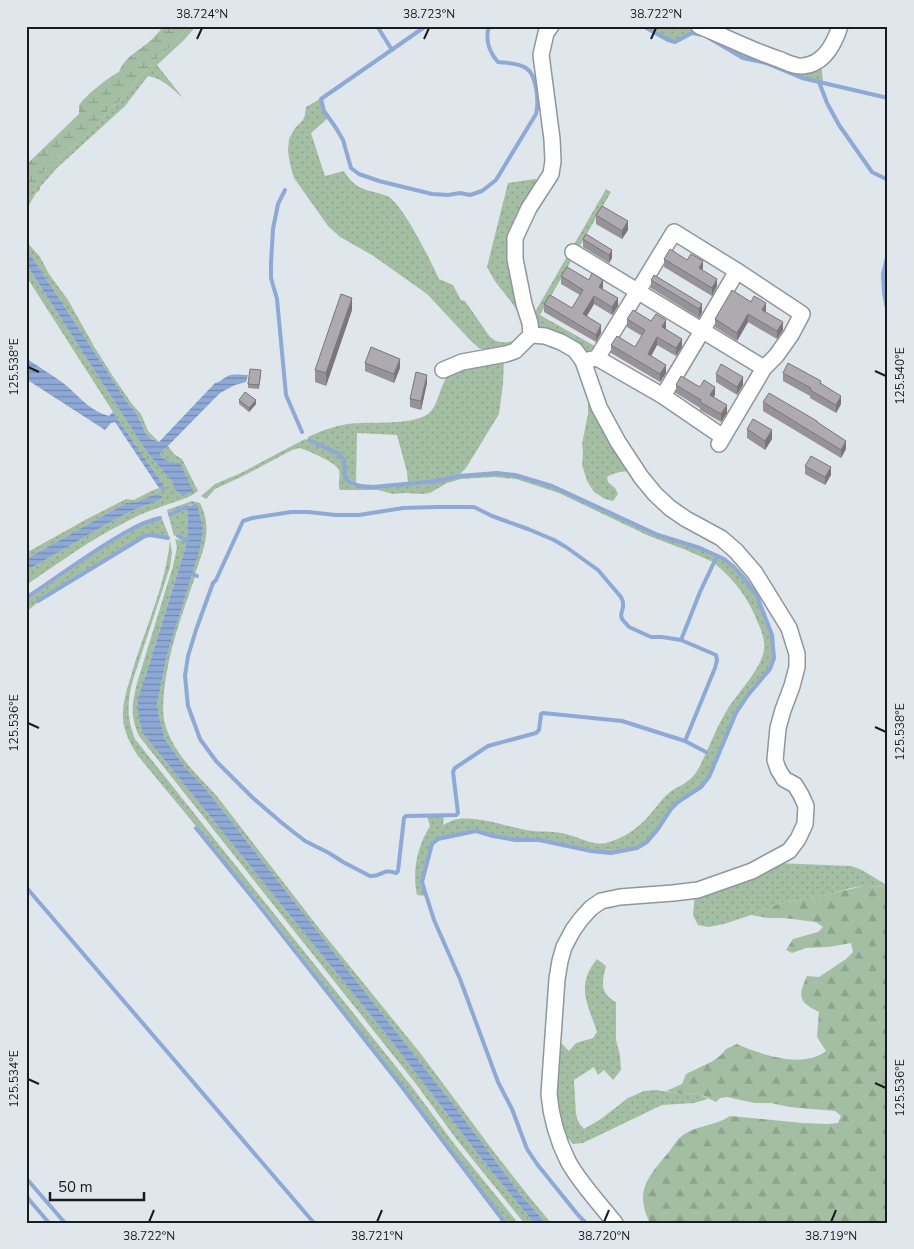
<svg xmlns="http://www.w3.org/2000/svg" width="914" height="1249" font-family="'Nunito Sans',sans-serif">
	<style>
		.grass { fill: url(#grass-dots) }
		.forest { fill: url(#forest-firs) }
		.wetland { fill: url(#wetland-marsh) }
		.water { fill: url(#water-rules) }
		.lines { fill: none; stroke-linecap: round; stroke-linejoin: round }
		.stream { stroke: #8ea9d6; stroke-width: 4 }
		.street-casing { stroke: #90979c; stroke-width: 18 }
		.street { stroke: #fff; stroke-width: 15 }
		.wall { fill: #969297 }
		.shaded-wall { fill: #7a777b }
		.building { fill: #aeaab0; stroke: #7a777b }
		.ticks { fill: none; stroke: #191c1e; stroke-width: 2 }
		.neatline { fill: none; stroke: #191c1e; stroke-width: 2 }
		.ticks-label { font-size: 12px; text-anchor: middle; fill: #191c1e }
	</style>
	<defs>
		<pattern id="grass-dots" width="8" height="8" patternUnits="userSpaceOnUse" patternTransform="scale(1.25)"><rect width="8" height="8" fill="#a3bea3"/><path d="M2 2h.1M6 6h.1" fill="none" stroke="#8ca38c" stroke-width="1.8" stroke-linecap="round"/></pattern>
		<pattern id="forest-firs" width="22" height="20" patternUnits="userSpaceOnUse" patternTransform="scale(1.25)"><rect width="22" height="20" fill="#a3bea3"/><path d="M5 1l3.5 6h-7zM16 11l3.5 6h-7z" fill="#8ca38c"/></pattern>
		<pattern id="wetland-marsh" width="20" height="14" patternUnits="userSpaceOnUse" patternTransform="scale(1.25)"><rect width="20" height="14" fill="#a3bea3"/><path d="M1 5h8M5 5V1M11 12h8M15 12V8" fill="none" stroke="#8ca38c"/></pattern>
		<pattern id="water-rules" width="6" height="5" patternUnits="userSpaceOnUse" patternTransform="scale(1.25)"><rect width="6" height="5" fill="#8ea9d6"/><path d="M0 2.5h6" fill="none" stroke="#7389ad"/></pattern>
	</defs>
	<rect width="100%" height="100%" fill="#dfe6ec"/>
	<g class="grass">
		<path d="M188,26H196L184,40L157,65L183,98C171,88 164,79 148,76L125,106L57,168L40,187V190L36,193L26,210C26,201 26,192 36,188L38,179L46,169L98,125L110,108L121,100L139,78L158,57L169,48L183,33Z"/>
		<polygon points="645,26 692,26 772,59 821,63 823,82 802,77 766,62 744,58 711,38 701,33 692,32 675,41 668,40"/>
		<path d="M320,99L323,112L328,118L311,133L325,176L344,171C353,186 361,189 378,193C381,194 386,195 389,197C404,207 431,261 439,279L453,285L461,300L465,301L490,337C496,342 501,343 508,342C544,336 507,297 497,284C493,278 490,273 487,267L508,183L535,179L543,183L517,224L527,326L522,342L490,353L479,348L472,342L427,294L372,255L340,237L328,226L294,178L290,164L288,151L289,139L295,128L303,120L305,115L306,107Z"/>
		<polygon points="606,189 611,192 540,315 600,349 585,358 534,329 531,319"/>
		<path d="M26,241L40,257L49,274L68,300L95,348L112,375L132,404L141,414L148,431L159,442C140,435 147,428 137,415C135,410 130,406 127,402L26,248Z"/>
		<path d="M26,264L146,451L172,482L175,489L172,463L164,460L160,454L168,446L174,454L182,459L198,491C188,499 174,502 163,506C149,511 136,516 124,523C89,540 58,564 26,585V571L114,520L134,510L147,505L156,494L133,503H126L26,559V553L85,520L126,499L134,500L151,491L159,488L164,491L166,489L113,412L26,276Z"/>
		<path d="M504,359L503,384L499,414L466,468L459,475L437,480L408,482L407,472L397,435L357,433L356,483L346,477L345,460L340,454L309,439L308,437C321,431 334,426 348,424C370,421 411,426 428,414C440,405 439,382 452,371Z"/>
		<path d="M584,387L636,472C624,471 618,471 607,477L608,482L615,488L618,494L613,501L605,499L594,492L587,481L582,465L583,452L582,444L588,414V401Z"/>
		<path d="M305,439L339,455L343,461L344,478L350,482L360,487H373L437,482L459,477L497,474L515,476L552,487L657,536L699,549L716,556L713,562L686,550L649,536L559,493L516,479L495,477L461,479L447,483L430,493L422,494L404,493L393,494L378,490H340C337,484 341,477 339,470C336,462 308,451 300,448L292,450L245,475L215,489L206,499L201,496L215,484L241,473Z"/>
		<path d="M192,501L200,503C213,529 204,548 195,574L192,573L199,548L203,529L193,504L169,512L170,515L187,508L188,531L185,549L145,677V736L385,1033L484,1162L534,1223H524L457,1140L416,1084L139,736C130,716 132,704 137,683L173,566L177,547L175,539L185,541L178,535L174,536L167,510Z"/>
		<path d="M162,519L169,536L167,537L148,534L144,535L37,600V603L26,612V600C59,579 89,555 123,536C138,528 146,523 162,519Z"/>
		<path d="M170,540L172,553L170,567L132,683C127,704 127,719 135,739L413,1088L455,1145L518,1223H507L399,1081L267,912L138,756C131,745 123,731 123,717C122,701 129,684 133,669C146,627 166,583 170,540Z"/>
		<path d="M717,557L724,559L734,567L756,597L772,635L773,647V657L769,668L747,695L735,713L708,777L700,786L678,802L671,809L657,829L646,841L637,847L611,852L563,845L539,839H515L494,835L476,830L437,838L431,843L427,860L423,873L421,882L426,896L417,895C412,871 417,847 430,826L427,816H444L443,825C447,823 450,821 454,820C476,814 509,828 532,831C543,832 555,831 566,834C579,837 593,846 606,843C620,840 635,830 645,820C654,811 660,800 670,792C679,786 688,783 695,774C700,767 703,759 707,751C713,737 719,723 727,710C736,695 763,667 764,649C765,640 762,632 758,623C749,599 735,580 714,563Z"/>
		<path d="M191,575L195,577C182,614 168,652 164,692C163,704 162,716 166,727C174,753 197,775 216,795L318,927L421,1054L494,1152L531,1199L551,1223H546L520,1194L456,1108L205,788L184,766L165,739L159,716L157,704L167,655Z"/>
		<polygon points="774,863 851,866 862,870 888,886 888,887 864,886 851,888 823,896 809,898 781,903 751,915 724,924 708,927 698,925 693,915 695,894"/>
		<path d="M597,959L606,966C602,982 599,993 616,1002V1040L620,1055L621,1070L613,1080L604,1070L598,1075L594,1067L574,1080C574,1085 575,1091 575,1097C576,1109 574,1119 584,1129L601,1119L628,1098L644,1091L656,1090L682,1094L698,1093L708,1099L694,1103L662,1105L583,1143L573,1144L562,1131L553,1106L556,1038L569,1051L576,1043L593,1038L597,1032C588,1004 575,986 597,959Z"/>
	</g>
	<path class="forest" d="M864,886L888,887V1223H650C634,1191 648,1177 668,1153C672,1148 677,1139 683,1135C697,1125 716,1126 730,1116L802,1123L827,1124L838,1123L841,1116L835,1111L789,1107L771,1103H755L727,1097L720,1098L716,1102L698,1093L682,1094L666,1091L682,1084L686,1074L713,1061L721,1055L726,1049L737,1044C762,1055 802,1069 826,1051L817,1037L819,1012C798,1002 798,996 807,976L819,977L846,959L853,952L851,943L828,947L806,948L792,953L786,950L793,939L818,932L823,927L816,922L784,918H768L751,915L781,903L809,898L823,896L837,892Z"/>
	<path class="wetland" d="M158,26H188L183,33L169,48L158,57L139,78L121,100L110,108L98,125L46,169L38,179L36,188L32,190L26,199V165L79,114C79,112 79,107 79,106C83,97 110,76 119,72C125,56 138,52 150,41C154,38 157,33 161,30Z"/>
	<g class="water">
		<path d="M26,248L127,402C130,406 135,410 137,415C146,428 141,436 159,442L215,383C220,382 221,380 226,377C232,373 241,375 248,375L246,382L235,385L220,393L160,454C165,462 171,463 180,463L193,491L182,496L179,492L175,490L172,482L146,451L26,264Z"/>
		<path d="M26,358C40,368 55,376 68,387C80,398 92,412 109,416L113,412L166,489L164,491L159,488L115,422L111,423L105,430L26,379Z"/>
		<polygon points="156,494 162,496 161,499 134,510 114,520 26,571 26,559 126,503 133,503"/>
		<path d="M194,504L197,505L203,529L200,548L167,655L157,704L159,716L165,739L184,766L205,788L456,1108L520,1194L546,1223H534L484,1162L385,1033L145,736C139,723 138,715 138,700L185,549L188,531L187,507Z"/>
	</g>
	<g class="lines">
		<g class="stream">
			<polyline points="377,26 392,50"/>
			<path d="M426,26L321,99L324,111L336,128L343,140L351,168L359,174L379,181L432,194L448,195L460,193L470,195L482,191L496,180L536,114C539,102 537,75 526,68C519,63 506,63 498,62C489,52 485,39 489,26"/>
			<polyline points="643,26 668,40 675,42 692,33 703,35"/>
			<polyline points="709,38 743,58 766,63 802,78 888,98"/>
			<polyline points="819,82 827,103 839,125 872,172 888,180"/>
			<polyline points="285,190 278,204 273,229 271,263 271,278 277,299 286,395 302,432"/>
			<polyline points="888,253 883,274 884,293 888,314"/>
			<polyline points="888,358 888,359"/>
			<polyline points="309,440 339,454 344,460 345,478 350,482 360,486 373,487 437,481 459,476 497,473 515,475 552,486 658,535 700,548 724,559 734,567 744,578 757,596 772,635 774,658 770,669 748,695 736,713 709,777 701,787 678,802 671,809 658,829 647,842 637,848 611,853 591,851 539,840 515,840 493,836 476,831 438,839 432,844 422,882 434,920 460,979 498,1082 512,1109 527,1149 537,1164 578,1215 586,1223"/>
			<polyline points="170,514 187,507"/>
			<polyline points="178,536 187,541"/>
			<polyline points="192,574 197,576"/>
			<path d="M26,598C58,577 88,554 121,535C134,528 145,521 160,518"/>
			<polyline points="38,601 145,536 150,535 168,538"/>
			<polyline points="681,640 700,592 717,556"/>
			<path d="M685,741L715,668L717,660L716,655L681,640L662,637H651L629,627L622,619L621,615L623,607V602L621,597L598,570L566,547L554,540L528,529L492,516L474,507H438L403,508L359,515H336L308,512H291L252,518L243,521L216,580L213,583L196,630L188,656L185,676L188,706L200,739L216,761L253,798L282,823L305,841L329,853L343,862L370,876C382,877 382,868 396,873L398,871L404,818L406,816L456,815L458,813L453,772L455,768L488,746L536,733L539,730L541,714L543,713L622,721L685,741L706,752"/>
			<polyline points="196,828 265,913 399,1083 505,1223"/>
			<polyline points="26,887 314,1223"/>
			<polyline points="26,1178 65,1223"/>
			<polyline points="26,1196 49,1223"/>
		</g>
		<defs>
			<g id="street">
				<path d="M699,26C726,37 753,51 781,60C788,63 796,67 803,66C824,64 834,45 840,26"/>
				<polyline points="573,252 764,368"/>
				<path d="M531,335L545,336L561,342L575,350L583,361L599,407L618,442L641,477L655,494L670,508L686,519L721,538L736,551L755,573L789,628L797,654V667L792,686L783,710L778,728L775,760L778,769L784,779L795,785L801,795L806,806L805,824L798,839L789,851L752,871L698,890L673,893L620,897L601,901L591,908L581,919L573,930L564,947L560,961L557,979L549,1094C551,1117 558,1141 568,1161C579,1182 600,1204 615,1223"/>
				<polyline points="597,358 663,396 723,437"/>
				<polyline points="583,361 597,358 674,232 737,271 802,314 791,335 776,356 764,368 719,444"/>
				<polyline points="443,370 462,362 506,354 515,351 531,335 530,323 524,304 515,259 515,238 529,208 551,174 553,161 552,139 541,55 546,33 551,26"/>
				<polyline points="663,396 702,331 737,271"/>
			</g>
		</defs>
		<use href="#street" class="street-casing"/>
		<use href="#street" class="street"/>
	</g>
	<g class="wall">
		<polygon points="596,215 628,230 622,239 596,224"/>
		<polygon points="586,234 612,258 609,263 583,247 583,239"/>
		<polygon points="664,259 703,268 702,270 717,286 712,296 664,267"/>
		<polygon points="561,276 589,280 603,288 602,289 618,306 612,315 594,304 587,316 601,333 596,342 544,312 544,304 572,308 580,295 561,284"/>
		<polygon points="651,280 702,304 702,312 699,318 651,288"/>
		<polygon points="352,310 326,386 315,382 315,370"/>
		<polygon points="766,311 766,312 783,330 777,339 748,322 737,341 715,327 715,319"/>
		<polygon points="627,319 666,328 666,329 682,347 676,356 657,345 651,356 666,373 660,382 611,353 611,345 635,347 642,336 627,327"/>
		<polygon points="365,363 400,368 394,383 365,371"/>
		<polygon points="783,373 821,383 841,404 836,413 810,398 810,396 783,381"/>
		<polygon points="716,374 743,385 737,395 716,382"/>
		<polygon points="261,375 259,389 248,388 248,384"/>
		<polygon points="427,383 421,410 410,407 410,399"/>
		<polygon points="676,385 700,387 715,395 713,397 727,413 721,422 700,410 700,408 676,393"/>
		<polygon points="239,400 256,404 249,412 239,404"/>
		<polygon points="763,402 817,422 846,449 841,458 763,411"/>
		<polygon points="747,429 772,439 765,450 747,438"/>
		<polygon points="805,466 831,475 825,485 805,474"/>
	</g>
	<g class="shaded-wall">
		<polygon points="628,221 628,230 622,239 622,231"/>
		<polygon points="612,250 612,258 609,263 609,255"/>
		<polygon points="703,261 703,268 699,276 699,268"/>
		<polygon points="717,279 717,286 712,296 712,288"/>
		<polygon points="603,280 603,288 599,295 599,287"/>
		<polygon points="594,296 594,304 583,322 583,314"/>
		<polygon points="352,298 352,310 326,386 326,373"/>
		<polygon points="618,298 618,306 612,315 612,307"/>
		<polygon points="766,303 766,311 762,318 762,310"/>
		<polygon points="702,304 702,312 699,318 699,309"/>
		<polygon points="748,314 748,322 737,341 737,333"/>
		<polygon points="666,320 666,328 662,335 662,327"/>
		<polygon points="783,322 783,330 777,339 777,331"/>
		<polygon points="601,325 601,333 596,342 596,335"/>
		<polygon points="657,337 657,345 648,362 648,354"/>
		<polygon points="682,339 682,347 676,356 676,348"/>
		<polygon points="400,359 400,368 394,383 394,374"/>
		<polygon points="666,365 666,373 660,382 660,374"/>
		<polygon points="427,375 427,383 421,410 421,401"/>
		<polygon points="743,377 743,385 737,395 737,387"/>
		<polygon points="715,387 715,395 710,403 710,395"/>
		<polygon points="841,396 841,404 836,413 836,405"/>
		<polygon points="256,400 256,404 249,412 249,408"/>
		<polygon points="727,405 727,413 721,422 721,414"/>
		<polygon points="772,430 772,439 765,450 765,441"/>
		<polygon points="846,441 846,449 841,458 841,450"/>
		<polygon points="831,467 831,475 825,485 825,477"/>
	</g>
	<g class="building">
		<polygon points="602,206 628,221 622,231 596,215"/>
		<polygon points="586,234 612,250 609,255 583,239"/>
		<polygon points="670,249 687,260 691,254 703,261 699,268 717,279 712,288 664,259"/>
		<polygon points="567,267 589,280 592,273 603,280 599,287 618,298 612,307 594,296 583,314 601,325 596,335 544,304 550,295 572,308 583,290 561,276"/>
		<polygon points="654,275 702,304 699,309 651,280"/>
		<polygon points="732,290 751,302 754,296 766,303 762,310 783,322 777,331 748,314 737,333 715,319"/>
		<polygon points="341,294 352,298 326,373 315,370"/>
		<polygon points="633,310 651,321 656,314 666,320 662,327 682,339 676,348 657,337 648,354 666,365 660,374 611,345 617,336 635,347 645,330 627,319"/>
		<polygon points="371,347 400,359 394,374 365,363"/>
		<polygon points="788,363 821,381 820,383 841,396 836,405 810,390 811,388 783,373"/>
		<polygon points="721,364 743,377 737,387 716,374"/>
		<polygon points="250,369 261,370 259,385 248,384"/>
		<polygon points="416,372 427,375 421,401 410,399"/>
		<polygon points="681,376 700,387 704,380 715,387 710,395 727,405 721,414 700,402 701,400 676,385"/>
		<polygon points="245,392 256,400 249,408 239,400"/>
		<polygon points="769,393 817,421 817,422 846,441 841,450 763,402"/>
		<polygon points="753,419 772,430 765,441 747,429"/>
		<polygon points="811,456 831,467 825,477 805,466"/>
	</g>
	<path class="ticks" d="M197,39L202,28M424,39L429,28M651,39L656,28M28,367L39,372M875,371L886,376M28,723L39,728M875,727L886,732M28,1079L39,1084M875,1083L886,1088M149,1222L154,1210M377,1222L382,1210M604,1222L609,1210M831,1222L836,1210"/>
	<rect width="914" height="1249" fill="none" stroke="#dfe6ec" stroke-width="55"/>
	<path d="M50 1192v8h94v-8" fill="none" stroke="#191c1e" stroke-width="2.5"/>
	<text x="58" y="1192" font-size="15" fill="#191c1e" stroke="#dfe6ec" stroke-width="4" paint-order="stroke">50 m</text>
	<rect x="28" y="28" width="858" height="1194" class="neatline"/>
	<g class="ticks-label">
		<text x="202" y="18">38.724°N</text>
		<text x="429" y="18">38.723°N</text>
		<text x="656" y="18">38.722°N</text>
		<text transform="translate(14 367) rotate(-90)" y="4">125.538°E</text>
		<text transform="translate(900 376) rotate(-90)" y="4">125.540°E</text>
		<text transform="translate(14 723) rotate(-90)" y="4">125.536°E</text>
		<text transform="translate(900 732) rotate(-90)" y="4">125.538°E</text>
		<text transform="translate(14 1079) rotate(-90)" y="4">125.534°E</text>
		<text transform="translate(900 1088) rotate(-90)" y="4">125.536°E</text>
		<text x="149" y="1240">38.722°N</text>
		<text x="377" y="1240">38.721°N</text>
		<text x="604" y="1240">38.720°N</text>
		<text x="831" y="1240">38.719°N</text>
	</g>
</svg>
